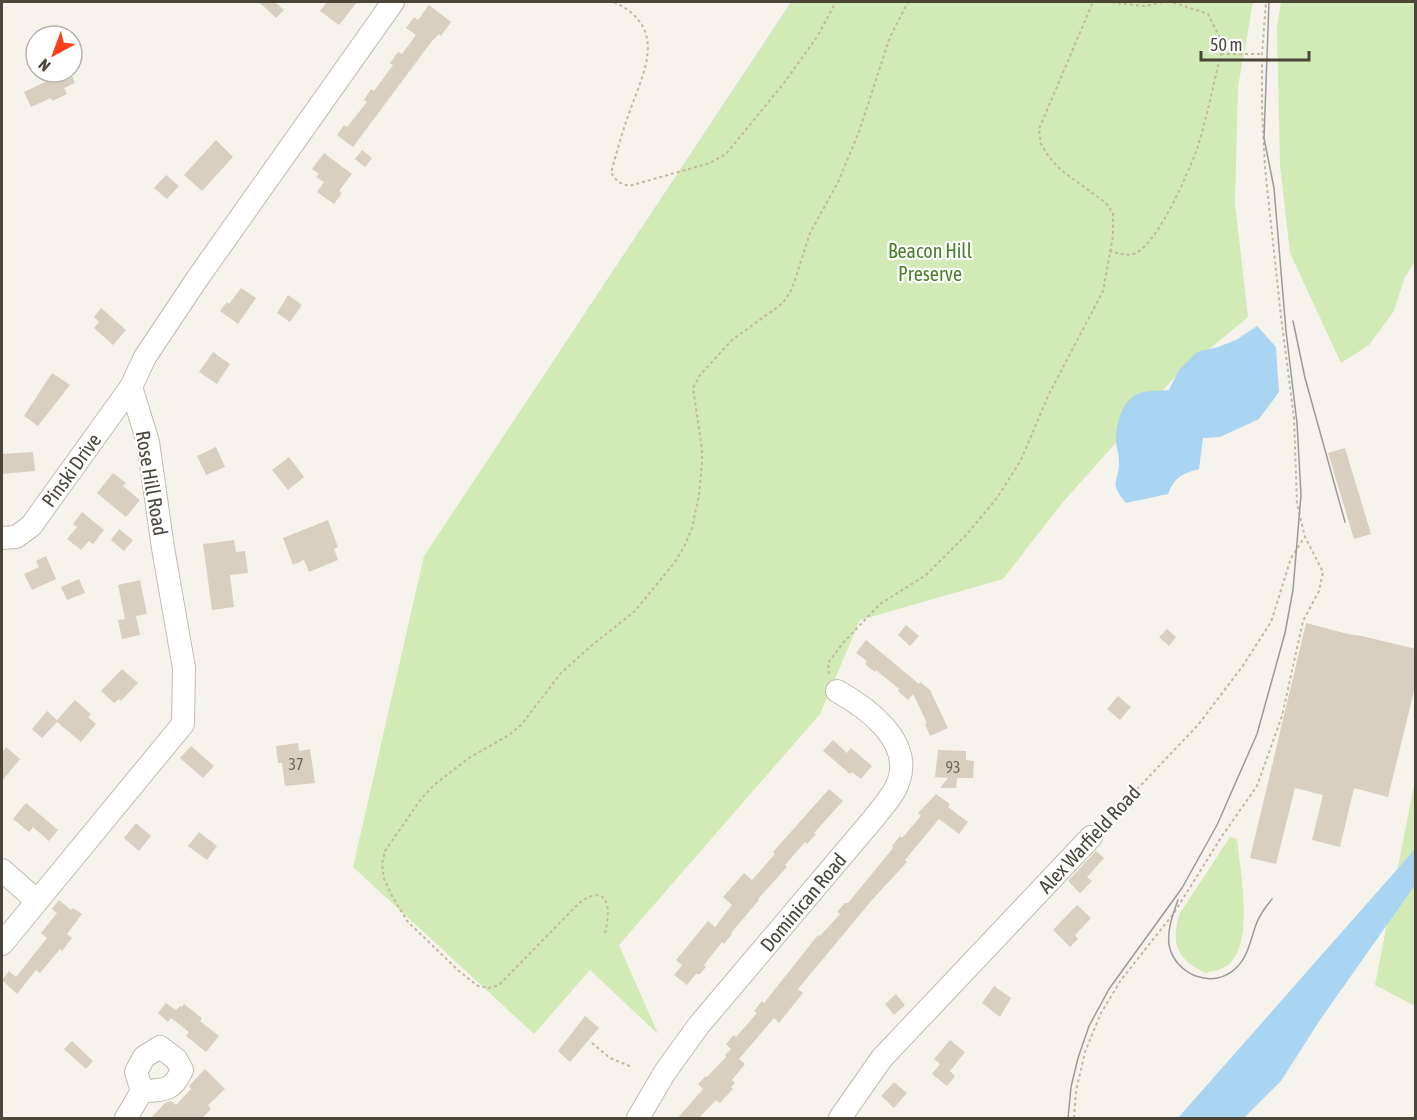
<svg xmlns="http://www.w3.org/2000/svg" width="1417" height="1120" font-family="'Asap Condensed',sans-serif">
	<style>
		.green { fill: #d2eab5 }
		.water { fill: #a9d4f2 }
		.building { fill: #d8cfc1 }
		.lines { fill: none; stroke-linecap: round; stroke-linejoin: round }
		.minor-casing { stroke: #c2bbae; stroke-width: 24 }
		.path { stroke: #c4b79f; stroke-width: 2; stroke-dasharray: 3 3; stroke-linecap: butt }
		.minor { stroke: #fff; stroke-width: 22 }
		.tram { stroke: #9a9a9a; stroke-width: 1.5 }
		.labels { text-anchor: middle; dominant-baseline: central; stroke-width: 4.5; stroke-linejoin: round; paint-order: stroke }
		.number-label { font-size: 16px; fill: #6e675b }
		.park-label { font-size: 20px; fill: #4a7f2a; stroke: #fff }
		.street-label { font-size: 20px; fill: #4b4439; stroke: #fff }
	</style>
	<rect width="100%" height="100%" fill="#f6f3ec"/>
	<g class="green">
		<polygon points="791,2 1253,2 1238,87 1235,203 1248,317 1172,380 1063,502 1003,579 860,620 820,714 619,945 658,1034 590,970 534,1034 353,867 424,556"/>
		<polygon points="1281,2 1415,2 1415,261 1404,279 1394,311 1369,345 1341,363 1290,253 1280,165 1277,27"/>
		<polygon points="1415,780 1415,1006 1375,985"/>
		<path d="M1230,837L1237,839C1240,870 1255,944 1228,965C1221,970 1213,971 1206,973C1177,960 1170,943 1180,913Z"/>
	</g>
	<g class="water">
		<path d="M1257,326L1276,347L1279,392L1259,419L1220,437L1203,438L1199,469C1181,474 1175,477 1168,494L1126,503C1107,481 1120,483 1119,460C1119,453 1116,447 1116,441C1116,424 1122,399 1140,393C1149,390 1160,391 1169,390L1179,370L1197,352L1218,347L1236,340Z"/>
		<polygon points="1415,849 1415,885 1320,1020 1281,1081 1244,1118 1178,1118"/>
	</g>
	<g class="building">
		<polygon points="259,2 275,2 284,10 276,18"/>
		<polygon points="327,2 357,2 339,25 320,11"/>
		<polygon points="429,5 451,22 441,36 439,34 432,41 353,147 337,135 344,125 347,127 367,102 364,100 371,89 374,91 393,65 390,63 398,52 402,54 416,35 406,28 414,17 418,20"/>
		<polygon points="66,72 70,72 75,83 64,88 67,94 52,101 51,98 31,107 24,92"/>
		<polygon points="216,140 233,157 202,191 184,175"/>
		<polygon points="362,150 372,158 365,167 355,159"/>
		<polygon points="324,153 352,174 339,191 342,193 334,204 317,192 324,182 316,177 319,174 312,169"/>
		<polygon points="166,175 179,186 167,199 154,188"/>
		<polygon points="241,288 256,298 238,324 220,311 227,302 229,304"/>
		<polygon points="288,295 302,305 290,322 277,313"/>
		<polygon points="101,308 126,330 113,345 94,328 99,322 94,317"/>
		<polygon points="213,352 230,364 217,384 199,372"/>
		<polygon points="52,373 70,385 38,426 24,416"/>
		<polygon points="216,447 225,467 206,475 197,456"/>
		<polygon points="1345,448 1371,534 1354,539 1328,453"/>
		<polygon points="33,452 35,471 2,474 2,454"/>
		<polygon points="289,457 304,477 288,490 272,470"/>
		<polygon points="113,473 126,483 123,486 140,500 126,517 97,493"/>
		<polygon points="82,512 104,530 93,544 89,541 81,550 67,539 77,527 73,524"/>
		<polygon points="328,520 338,547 334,549 338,560 309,572 304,560 293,565 283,538"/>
		<polygon points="119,529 133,540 124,551 111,540"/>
		<polygon points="234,540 236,552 245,551 248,573 230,575 234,607 212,610 203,544"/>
		<polygon points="46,556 56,579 32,590 24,574 39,567 36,561"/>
		<polygon points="79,579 85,593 67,600 61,587"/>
		<polygon points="140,580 147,614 136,616 140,635 122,639 118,620 125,619 118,585"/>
		<polygon points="1306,623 1348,634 1362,636 1416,649 1416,683 1388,797 1354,788 1340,847 1312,840 1323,795 1295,788 1276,864 1250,858"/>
		<polygon points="906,625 919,636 910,646 898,635"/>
		<polygon points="1167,629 1176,637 1169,646 1159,637"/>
		<polygon points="866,640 919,684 920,682 930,690 948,728 930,736 925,724 927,723 913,694 908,700 898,691 899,689 876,670 875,672 865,664 867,661 856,653"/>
		<polygon points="122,669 138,683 121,701 119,699 114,703 101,691"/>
		<polygon points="1118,696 1131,707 1120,720 1107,709"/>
		<polygon points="75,700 91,714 88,717 96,724 81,742 57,722 42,738 32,729 47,711 57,720"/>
		<polygon points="833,740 847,753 851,748 872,766 861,779 852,772 850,774 823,751"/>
		<polygon points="298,743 299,751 310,749 315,783 285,786 282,763 278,763 276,746"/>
		<polygon points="191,746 214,766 203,778 180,758"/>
		<polygon points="6,747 20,759 2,781 2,753"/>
		<polygon points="938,750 966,751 966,760 974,761 973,778 957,778 956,788 940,788 948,778 935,777"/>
		<polygon points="829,789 843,801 814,833 816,834 807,844 805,842 785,865 787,867 758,899 759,900 731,933 732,934 724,944 722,942 704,965 706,967 700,974 696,974 687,985 674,975 682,965 676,960 708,921 715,927 728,910 732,905 723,897 744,873 752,880 775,854 773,852"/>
		<polygon points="936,794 950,804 948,807 968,822 959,834 939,819 905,860 907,862 872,900 798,989 803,993 779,1023 774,1018 739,1059 745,1064 732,1080 735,1083 731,1087 733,1089 720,1103 716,1100 698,1119 677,1119 703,1089 698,1084 706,1076 707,1077 726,1057 725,1055 731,1049 726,1044 734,1035 736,1037 757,1013 754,1011 762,1001 764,1003 818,935 820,936 840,914 837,912 845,903 848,903 893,848 892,846 900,836 902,838 921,816 918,813"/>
		<polygon points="26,803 58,830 49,841 33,827 29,832 13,819"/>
		<polygon points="136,823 151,836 139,851 124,838"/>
		<polygon points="199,832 217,846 207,860 188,846"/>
		<polygon points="1096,851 1104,858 1087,877 1092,881 1080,893 1068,881"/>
		<polygon points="59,900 71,910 73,908 82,914 67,934 72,938 62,951 60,949 40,973 36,970 17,994 2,980 9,971 16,977 47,938 41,933 57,913 52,909"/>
		<polygon points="1077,905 1091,918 1075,935 1078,939 1070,947 1053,930"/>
		<polygon points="994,986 1011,998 1000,1017 982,1003"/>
		<polygon points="896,994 905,1005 894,1015 885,1004"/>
		<polygon points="166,1003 176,1010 180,1006 182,1007 184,1004 202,1018 200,1021 219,1036 206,1052 186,1036 189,1032 171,1018 168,1022 158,1013"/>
		<polygon points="585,1016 599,1028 570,1062 558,1051"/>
		<polygon points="950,1040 965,1052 950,1071 955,1076 947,1086 932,1074 940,1064 934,1059"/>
		<polygon points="72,1041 93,1061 86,1069 64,1049"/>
		<polygon points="205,1069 225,1089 208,1105 211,1109 201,1119 150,1119 166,1102 171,1101 176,1105 191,1089 189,1086"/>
		<polygon points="894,1082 907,1093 894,1108 881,1096"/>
	</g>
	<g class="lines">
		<defs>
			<g id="minor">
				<polyline points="2,538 16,537 31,526 131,387"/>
				<polyline points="2,870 37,901"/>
				<polyline points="2,944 183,724 184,668 163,548 148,442 131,387 145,357 197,279 393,2"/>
				<path d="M160,1047L176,1059L182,1070C173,1091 164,1090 142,1091L136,1072L144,1057Z"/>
				<polyline points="126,1118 142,1091"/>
				<path d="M638,1118L665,1072L699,1025L874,818C883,806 895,794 899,780C912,740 866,707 837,691"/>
				<polyline points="840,1118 882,1058 1091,837"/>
			</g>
		</defs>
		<use href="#minor" class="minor-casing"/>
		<g class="path">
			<path d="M614,2C671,29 642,74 627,119C621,136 616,155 611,173L618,182L629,186L710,163L726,154L784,83L817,37L836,2"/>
			<polyline points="1106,2 1144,6 1164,2"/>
			<polyline points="1221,54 1262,54"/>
			<path d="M1109,251C1119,253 1127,257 1136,253C1159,241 1188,173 1197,149C1207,118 1213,85 1221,54L1220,38L1208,14L1172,2"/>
			<polyline points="829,674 828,663 843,643 880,604 926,575 967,534 997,498 1021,460 1048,396 1103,291 1113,236 1113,213 1106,203 1061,170 1049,157 1041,144 1039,129 1093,2"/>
			<polyline points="1104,824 1198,725 1242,667 1271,622 1291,558 1304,538"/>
			<path d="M605,933C608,922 613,890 592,896C587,897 583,901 579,903L499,985L489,988L478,986L460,972L408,922L392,896L384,879L382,864L385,851L421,799L434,785L469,758L509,735L521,725L561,673L591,646L635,611L675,562L685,545L692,528L699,495L702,464V449L693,388L700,375L732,340L783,303L792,289L810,233L838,182L859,132L890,37L908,2"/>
			<polyline points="592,1043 610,1058 632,1067"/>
			<polyline points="1074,1118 1076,1091 1085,1052 1101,1013 1121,980 1174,913 1222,836 1257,786 1282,716 1303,621 1319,591 1323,572 1305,537 1297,504 1294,418 1281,317 1265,168 1262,107 1262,54 1266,2"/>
		</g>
		<use href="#minor" class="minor"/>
		<g class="tram">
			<polyline points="1293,321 1305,378 1345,522"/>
			<path d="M1178,900C1173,914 1167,929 1169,945C1175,975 1214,991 1237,967C1249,955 1251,937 1257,922C1261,913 1267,905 1272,899"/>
			<polyline points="1068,1118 1071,1087 1078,1058 1089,1026 1109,989 1182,888 1217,825 1257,734 1285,633 1293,590 1301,495 1297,423 1286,331 1274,188 1264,138 1269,2"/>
		</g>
	</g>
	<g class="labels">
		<g class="number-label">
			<text x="296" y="764">37</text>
			<text x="953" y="767">93</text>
		</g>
		<g class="park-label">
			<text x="930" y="250">Beacon Hill<tspan x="930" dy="23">Preserve</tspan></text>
		</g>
		<g class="street-label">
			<text transform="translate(71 470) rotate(-54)">Pinski Drive</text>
			<text transform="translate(152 483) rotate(80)">Rose Hill Road</text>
			<text transform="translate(1089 839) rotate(-47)">Alex Warfield Road</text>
			<text transform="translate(803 902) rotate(-50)">Dominican Road</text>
		</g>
	</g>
	<rect width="1417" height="1120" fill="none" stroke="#4b4439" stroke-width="6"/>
	<g transform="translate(54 54) rotate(221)"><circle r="28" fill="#ffffff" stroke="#b7b4b0" stroke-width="1.5"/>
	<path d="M0-4.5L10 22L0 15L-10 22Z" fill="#fc3f1d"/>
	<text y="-9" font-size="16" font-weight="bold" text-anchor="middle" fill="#4b4439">N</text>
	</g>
	<path d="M1201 51v9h108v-9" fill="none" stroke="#4b4439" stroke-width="3"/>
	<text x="1210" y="51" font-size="18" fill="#4b4439" stroke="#ffffff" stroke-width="4.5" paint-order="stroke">50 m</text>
</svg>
